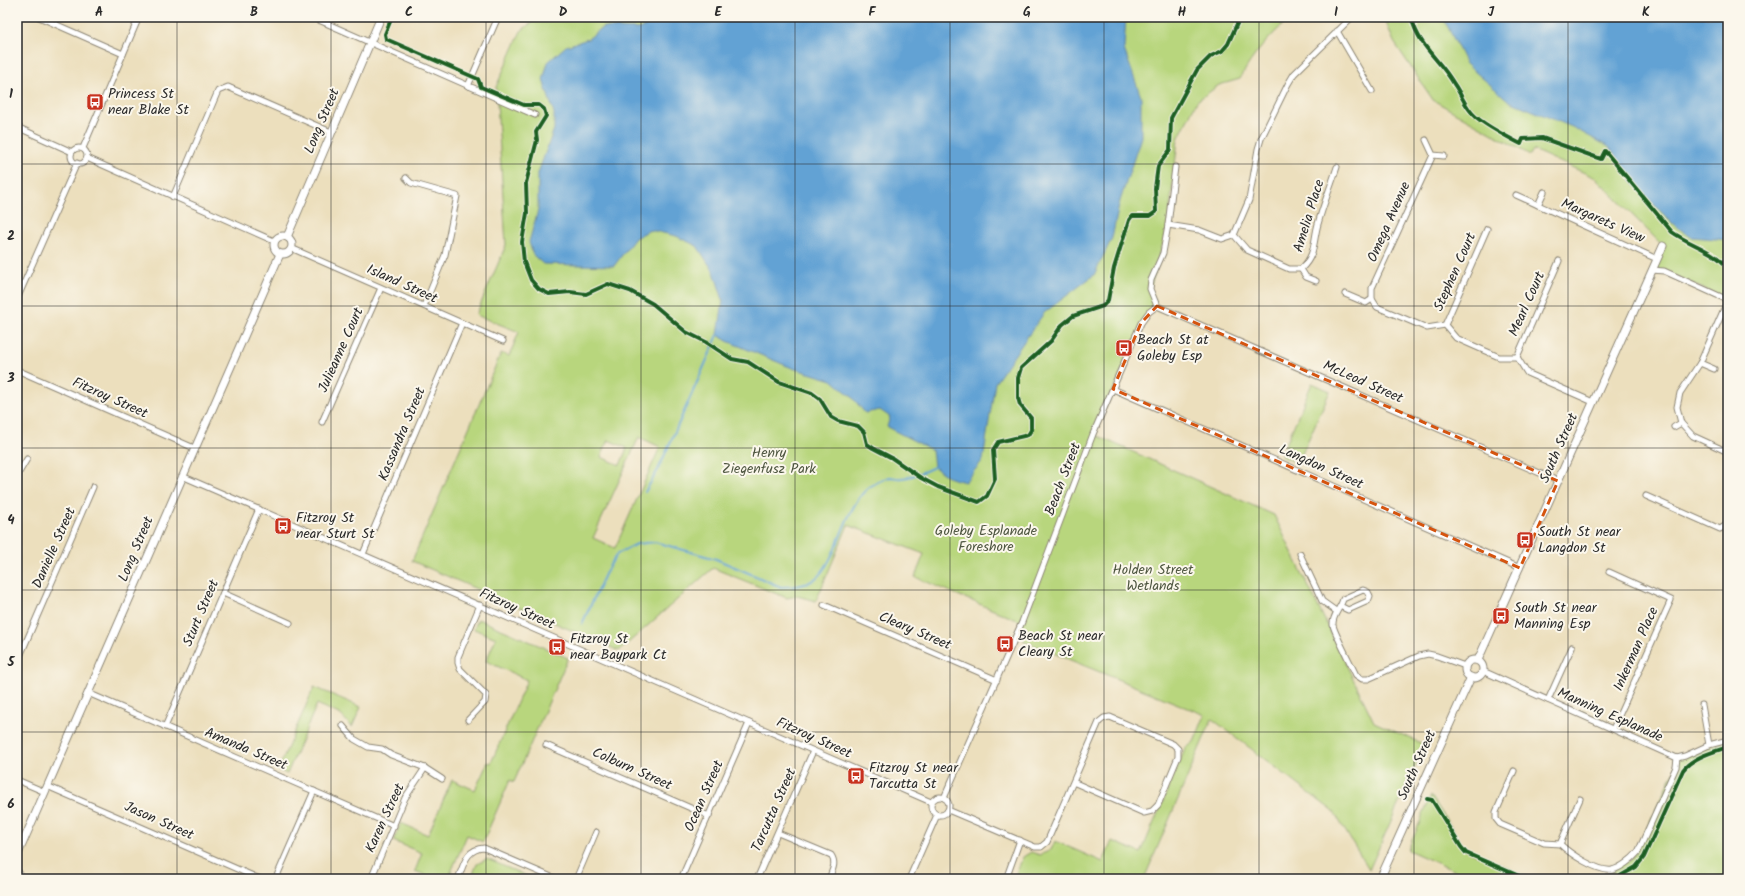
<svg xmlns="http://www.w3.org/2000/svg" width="1745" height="896" font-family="Kalam,sans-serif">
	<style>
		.green { fill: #b8d67d; stroke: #728054; fill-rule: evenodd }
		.water { fill: #62a2d4; stroke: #466680 }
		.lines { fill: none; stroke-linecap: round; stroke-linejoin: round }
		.stream { stroke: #62a2d4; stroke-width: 2 }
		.street-casing { stroke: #8c8574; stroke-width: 7 }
		.secondary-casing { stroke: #8c8574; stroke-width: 9 }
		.highway-casing { stroke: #8c8574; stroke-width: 12 }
		.street { stroke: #fff; stroke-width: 5 }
		.secondary { stroke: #fff; stroke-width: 7 }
		.highway { stroke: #fff; stroke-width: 10 }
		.cycleway-casing { stroke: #fbf7ec; stroke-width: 6 }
		.cycleway { stroke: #1b5e20; stroke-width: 4 }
		.marked { fill: none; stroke: #d5540f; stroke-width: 3; stroke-dasharray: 8 5; stroke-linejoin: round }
		.grid { fill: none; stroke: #2b2b2b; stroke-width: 1; stroke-opacity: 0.55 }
		.labels { text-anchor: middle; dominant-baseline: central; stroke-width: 4; stroke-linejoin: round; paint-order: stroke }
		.poi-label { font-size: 14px; fill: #2b2b2b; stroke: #fbf7ec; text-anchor: start }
		.street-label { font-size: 14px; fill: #2b2b2b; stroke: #fbf7ec }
		.park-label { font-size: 14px; fill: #4e5640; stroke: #fbf7ec }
		.neatline { fill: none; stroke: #2b2b2b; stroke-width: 1.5 }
		.grid-label { font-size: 13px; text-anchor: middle; font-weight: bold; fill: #2b2b2b }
	</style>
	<rect width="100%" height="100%" fill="#fbf7ec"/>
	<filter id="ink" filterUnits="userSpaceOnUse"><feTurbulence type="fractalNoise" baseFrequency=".025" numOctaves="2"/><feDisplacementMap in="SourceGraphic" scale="8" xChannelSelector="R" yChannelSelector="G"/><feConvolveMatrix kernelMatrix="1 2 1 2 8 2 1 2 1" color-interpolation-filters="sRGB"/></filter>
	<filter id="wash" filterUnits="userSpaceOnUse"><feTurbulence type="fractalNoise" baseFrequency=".012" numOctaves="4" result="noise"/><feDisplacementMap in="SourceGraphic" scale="16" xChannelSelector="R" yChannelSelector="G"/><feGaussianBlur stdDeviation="0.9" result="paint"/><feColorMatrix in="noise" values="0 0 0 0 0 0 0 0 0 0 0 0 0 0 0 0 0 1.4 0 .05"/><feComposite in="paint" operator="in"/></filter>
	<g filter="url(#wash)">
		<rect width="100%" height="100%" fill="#ecdfbd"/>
		<g class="green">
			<path d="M539,17H1291C1270,36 1253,54 1240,79L1219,85L1197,101L1178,139L1168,225L1150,289L1157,306L1149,312L1093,434L1274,515L1374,722L1425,745L1369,870L1334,812L1212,719L1144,879H1014L1023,857L1031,852L1040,855L1051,850L1055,841L1103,862L1112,841L1141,853L1185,749L1194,742L1205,715L1024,641L1022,622L915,577L924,554L848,525L816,601L797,596L787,598L713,568L619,651L412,561L501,353L509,356L519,332L476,315L506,245L496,87L521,31ZM639,437L660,447L615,548L593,538ZM608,440L627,448L620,465L601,457Z"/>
			<polygon points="1384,17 1650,17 1728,33 1728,300 1664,271 1652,270 1663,246 1596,178 1533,150 1530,155 1433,100 1394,42"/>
			<polygon points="1312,383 1330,391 1298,463 1281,456"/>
			<polygon points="478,619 568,658 514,782 510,780 483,842 467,835 448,879 435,879 415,871 422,853 393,841 401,823 428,835 452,780 475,790 488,762 491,763 527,680 486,661 496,638 474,629"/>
			<polygon points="314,687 361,707 352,727 341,715 317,704 287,774 278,770"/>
			<polygon points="1728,740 1728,879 1609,879 1613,870 1632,859 1676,768 1677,758"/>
			<polygon points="1431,796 1465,849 1532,879 1473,879 1408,850"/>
			<polygon points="487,859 529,877 528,879 471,879 477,864"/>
		</g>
		<g class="water">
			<polygon points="673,17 1126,17 1124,49 1141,97 1141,137 1120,201 1112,238 1094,275 1044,313 995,383 983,460 965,482 950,478 934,467 932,450 887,427 890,417 880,410 865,413 852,397 832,380 792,368 727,341 718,335 723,300 714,272 697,246 676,236 650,230 635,238 614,266 543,264 533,255 529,242 538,210 538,173 554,129 554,113 543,80 548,62 566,46 588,39 603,27 638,29"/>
			<polygon points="1443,17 1728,17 1728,240 1691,237 1673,224 1635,185 1609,147 1572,127 1509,101 1466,64"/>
		</g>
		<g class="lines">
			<g class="stream">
				<polyline points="645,492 658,470 718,335"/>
				<path d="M582,624L607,570L617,554L637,544L655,542L716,559L781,587C792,587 807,586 816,578C838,559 842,514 866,490C870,486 884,478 890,477C894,477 898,479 902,478C913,477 924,472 934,467"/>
			</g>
		</g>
	</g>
	<g filter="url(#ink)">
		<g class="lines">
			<defs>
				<g id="street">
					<polyline points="39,17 123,54"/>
					<polyline points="312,17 535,115"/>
					<polyline points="1337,31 1372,91"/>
					<polyline points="468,86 498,17"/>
					<polyline points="17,127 72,152"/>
					<polyline points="1426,140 1433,155 1444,156"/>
					<circle cx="79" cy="156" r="8"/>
					<polyline points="83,148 139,17"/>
					<polyline points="1433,155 1372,288 1372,299 1377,307 1427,328 1445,325 1456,338 1499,357 1517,357 1527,373 1593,402"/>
					<polyline points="87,158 274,241"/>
					<polyline points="406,178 411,183 457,196 445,255 424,306"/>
					<polyline points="1516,195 1657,259"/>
					<polyline points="173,197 218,91 228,87 331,132"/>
					<polyline points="1538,205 1544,192"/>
					<path d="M1168,225L1199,230L1222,239L1234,235L1247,250L1289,269H1301C1316,255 1313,242 1318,224C1323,205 1331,186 1337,167"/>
					<polyline points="1234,235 1249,200 1258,149 1261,139 1288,84 1294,74 1352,17"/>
					<polyline points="291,248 503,341"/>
					<polyline points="1301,269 1306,277 1316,281"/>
					<polyline points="1652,270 1664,271 1728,300"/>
					<polyline points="1345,294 1366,303 1372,299"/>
					<polyline points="17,299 77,163"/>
					<polyline points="1728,300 1700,363 1680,393 1677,407 1681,423 1693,436 1728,452"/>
					<polyline points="1157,306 1558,481"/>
					<polyline points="1157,306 1150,289 1151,280 1163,253 1168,225 1175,167"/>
					<polyline points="1445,325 1487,229"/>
					<polyline points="1517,357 1559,261"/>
					<polyline points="1700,363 1714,369"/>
					<polyline points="17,370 194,448"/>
					<polyline points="1113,389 1520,568"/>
					<polyline points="322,422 381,288"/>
					<polyline points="1674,427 1681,423"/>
					<polyline points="17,476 27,459"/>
					<polyline points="182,476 931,802"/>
					<polyline points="1646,496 1720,529 1728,524"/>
					<polyline points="363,554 462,323"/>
					<polyline points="1300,554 1322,601 1336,611"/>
					<polyline points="1609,572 1671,600 1613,729"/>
					<polyline points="223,593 290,623"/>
					<polyline points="824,605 997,680"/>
					<path d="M1342,607L1348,610L1368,601L1370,596L1368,592L1363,590L1343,599C1341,608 1332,615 1333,625C1334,632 1352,666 1356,675L1362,679H1368L1419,656L1428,654L1437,656L1465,666"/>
					<polyline points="17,663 93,487"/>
					<polyline points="1483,671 1677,758 1685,756 1709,745 1728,740"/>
					<polyline points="88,693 394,826"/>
					<polyline points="1548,700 1572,647"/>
					<polyline points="1702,705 1709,745"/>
					<polyline points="468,720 485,702 486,695 460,669 458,663 458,657 480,605"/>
					<polyline points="343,726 354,739 368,747 382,749 391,755 425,768 442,779"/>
					<polyline points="165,727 259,509"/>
					<polyline points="546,745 709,816"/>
					<path d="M1514,771L1496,812V819L1500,824L1544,843L1560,844C1570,854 1598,872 1612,870C1621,868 1632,859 1638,852L1676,767L1677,758"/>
					<polyline points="17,780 45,792"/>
					<polyline points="47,786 260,879"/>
					<circle cx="940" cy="806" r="9"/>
					<polyline points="944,798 1022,622 1093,434 1141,323 1149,312 1157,306"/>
					<polyline points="948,810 1035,847 1041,847 1047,842 1099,722 1104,718 1110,717 1173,744 1178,749 1178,757 1158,805 1152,811 1144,813 1073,782"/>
					<path d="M778,833L831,855C837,864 832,870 829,879"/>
					<polyline points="1560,844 1580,799"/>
					<polyline points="273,879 276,878 314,791"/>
					<polyline points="371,879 405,798 425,768"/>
					<path d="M458,879C464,864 466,849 484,848L556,879"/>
					<polyline points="576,879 596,832"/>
					<polyline points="681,879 749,723"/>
					<polyline points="757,879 813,751"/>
					<polyline points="909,879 937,815"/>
					<polyline points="1006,879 1020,840"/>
				</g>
				<g id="secondary">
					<circle cx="283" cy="245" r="9"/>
					<polyline points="287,237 381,17"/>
					<circle cx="1474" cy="669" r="9"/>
					<polyline points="1478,660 1663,246"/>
					<polyline points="17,856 280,254"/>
					<polyline points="1380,879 1471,677"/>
				</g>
				<polyline id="highway" points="17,874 19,879"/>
			</defs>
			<use href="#street" class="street-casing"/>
			<use href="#secondary" class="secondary-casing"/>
			<use href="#highway" class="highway-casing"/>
			<use href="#street" class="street"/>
			<use href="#secondary" class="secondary"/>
			<use href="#highway" class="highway"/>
			<defs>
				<g id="cycleway">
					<polyline points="392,17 385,34 386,39 478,79 481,87 524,105 539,105 544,109 546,116 536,132 537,140 526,183 527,213 522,242 524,262 531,280 539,289 549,294 570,292 586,294 608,284 630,291 653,304 686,332 706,342 732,359 748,362 779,382 812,393 820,399 831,417 838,421 858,426 864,432 867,444 873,448 892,458 921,478 938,487 979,502 987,496 995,479 993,450 998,442 1028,435 1031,430 1031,418 1020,405 1018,398 1018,378 1021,368 1051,341 1062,325 1073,316 1103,306 1108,300 1114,268 1129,220 1132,216 1150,216 1156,212 1155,188 1158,166 1170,150 1171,118 1197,70 1211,56 1222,51 1228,44 1240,17"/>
					<path d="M1411,17C1420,49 1439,58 1454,84C1462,95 1465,108 1476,117C1489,128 1506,136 1521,144L1523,139L1542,138L1601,159L1605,151L1672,232C1690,245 1714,250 1728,268"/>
					<polyline points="1427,799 1432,800 1461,847 1466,853 1526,879"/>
					<path d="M1615,879L1636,867L1644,857L1683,770C1693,757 1713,752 1728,747"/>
				</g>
			</defs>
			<use href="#cycleway" class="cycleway-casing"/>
			<use href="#cycleway" class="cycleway"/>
		</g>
	</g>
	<path class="marked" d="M1157,306L1558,481L1520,568L1113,389L1141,323Z"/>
	<path class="grid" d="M177,17V879M331,17V879M486,17V879M641,17V879M795,17V879M950,17V879M1104,17V879M1259,17V879M1414,17V879M1568,17V879M17,164H1728M17,306H1728M17,448H1728M17,590H1728M17,732H1728"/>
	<defs>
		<symbol id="bus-square" viewBox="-11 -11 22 22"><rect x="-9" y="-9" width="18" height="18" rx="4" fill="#c8321e" stroke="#fbf7ec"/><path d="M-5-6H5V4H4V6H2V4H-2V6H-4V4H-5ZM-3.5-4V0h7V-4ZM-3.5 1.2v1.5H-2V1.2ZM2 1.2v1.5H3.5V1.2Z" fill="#fff"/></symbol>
	</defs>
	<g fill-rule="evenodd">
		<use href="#bus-square" x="85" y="92" width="20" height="20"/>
		<use href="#bus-square" x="1114" y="338" width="20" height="20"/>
		<use href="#bus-square" x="273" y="516" width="20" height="20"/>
		<use href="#bus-square" x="1515" y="530" width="20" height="20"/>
		<use href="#bus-square" x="1491" y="606" width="20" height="20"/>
		<use href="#bus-square" x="995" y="634" width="20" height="20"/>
		<use href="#bus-square" x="547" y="637" width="20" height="20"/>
		<use href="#bus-square" x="846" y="766" width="20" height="20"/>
	</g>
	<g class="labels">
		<g class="poi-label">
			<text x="108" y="94">Princess St<tspan x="108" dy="16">near Blake St</tspan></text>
			<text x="1137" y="340">Beach St at<tspan x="1137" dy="16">Goleby Esp</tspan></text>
			<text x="296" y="518">Fitzroy St<tspan x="296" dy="16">near Sturt St</tspan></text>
			<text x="1538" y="532">South St near<tspan x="1538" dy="16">Langdon St</tspan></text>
			<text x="1514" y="608">South St near<tspan x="1514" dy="16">Manning Esp</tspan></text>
			<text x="1018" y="636">Beach St near<tspan x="1018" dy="16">Cleary St</tspan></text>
			<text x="570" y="639">Fitzroy St<tspan x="570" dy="16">near Baypark Ct</tspan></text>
			<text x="869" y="768">Fitzroy St near<tspan x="869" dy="16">Tarcutta St</tspan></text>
		</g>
		<g class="street-label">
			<text transform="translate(322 121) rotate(-67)">Long Street</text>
			<text transform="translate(1309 216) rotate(-73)">Amelia Place</text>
			<text transform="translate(1603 221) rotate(24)">Margarets View</text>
			<text transform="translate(1389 222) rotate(-66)">Omega Avenue</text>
			<text transform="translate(1455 272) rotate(-66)">Stephen Court</text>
			<text transform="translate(402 284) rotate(24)">Island Street</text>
			<text transform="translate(1527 304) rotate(-66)">Mearl Court</text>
			<text transform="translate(341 350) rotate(-66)">Julieanne Court</text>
			<text transform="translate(1363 382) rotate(24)">McLeod Street</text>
			<text transform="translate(110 398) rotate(24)">Fitzroy Street</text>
			<text transform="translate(402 434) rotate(-67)">Kassandra Street</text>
			<text transform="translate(1559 448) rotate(-66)">South Street</text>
			<text transform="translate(1321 467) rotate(24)">Langdon Street</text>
			<text transform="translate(1063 479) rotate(-69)">Beach Street</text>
			<text transform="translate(54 548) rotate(-66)">Danielle Street</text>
			<text transform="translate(136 549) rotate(-67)">Long Street</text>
			<text transform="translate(517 609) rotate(24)">Fitzroy Street</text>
			<text transform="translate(201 613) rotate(-67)">Sturt Street</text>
			<text transform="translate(915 631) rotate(23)">Cleary Street</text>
			<text transform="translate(1636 649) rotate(-66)">Inkerman Place</text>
			<text transform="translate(1610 715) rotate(24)">Manning Esplanade</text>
			<text transform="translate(814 738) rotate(24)">Fitzroy Street</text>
			<text transform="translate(246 749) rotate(23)">Amanda Street</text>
			<text transform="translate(1417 765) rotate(-66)">South Street</text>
			<text transform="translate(632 769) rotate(24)">Colburn Street</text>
			<text transform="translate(704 796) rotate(-66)">Ocean Street</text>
			<text transform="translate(774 810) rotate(-66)">Tarcutta Street</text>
			<text transform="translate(385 818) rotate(-65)">Karen Street</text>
			<text transform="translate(159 821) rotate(24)">Jason Street</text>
		</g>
		<g class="park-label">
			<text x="769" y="453">Henry<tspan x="769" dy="16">Ziegenfusz Park</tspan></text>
			<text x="986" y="531">Goleby Esplanade<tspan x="986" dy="16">Foreshore</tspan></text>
			<text x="1153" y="570">Holden Street<tspan x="1153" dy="16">Wetlands</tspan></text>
		</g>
	</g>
	<rect width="1745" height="896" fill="none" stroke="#fbf7ec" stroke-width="44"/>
	<rect x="22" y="22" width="1701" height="852" class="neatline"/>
	<g class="grid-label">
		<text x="99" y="16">A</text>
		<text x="254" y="16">B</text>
		<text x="409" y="16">C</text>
		<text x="563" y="16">D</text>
		<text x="718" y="16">E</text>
		<text x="872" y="16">F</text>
		<text x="1027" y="16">G</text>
		<text x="1182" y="16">H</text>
		<text x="1336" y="16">I</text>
		<text x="1491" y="16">J</text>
		<text x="1646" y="16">K</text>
		<text x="11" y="98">1</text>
		<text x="11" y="240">2</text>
		<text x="11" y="382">3</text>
		<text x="11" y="524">4</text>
		<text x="11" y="666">5</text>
		<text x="11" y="808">6</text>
	</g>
</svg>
